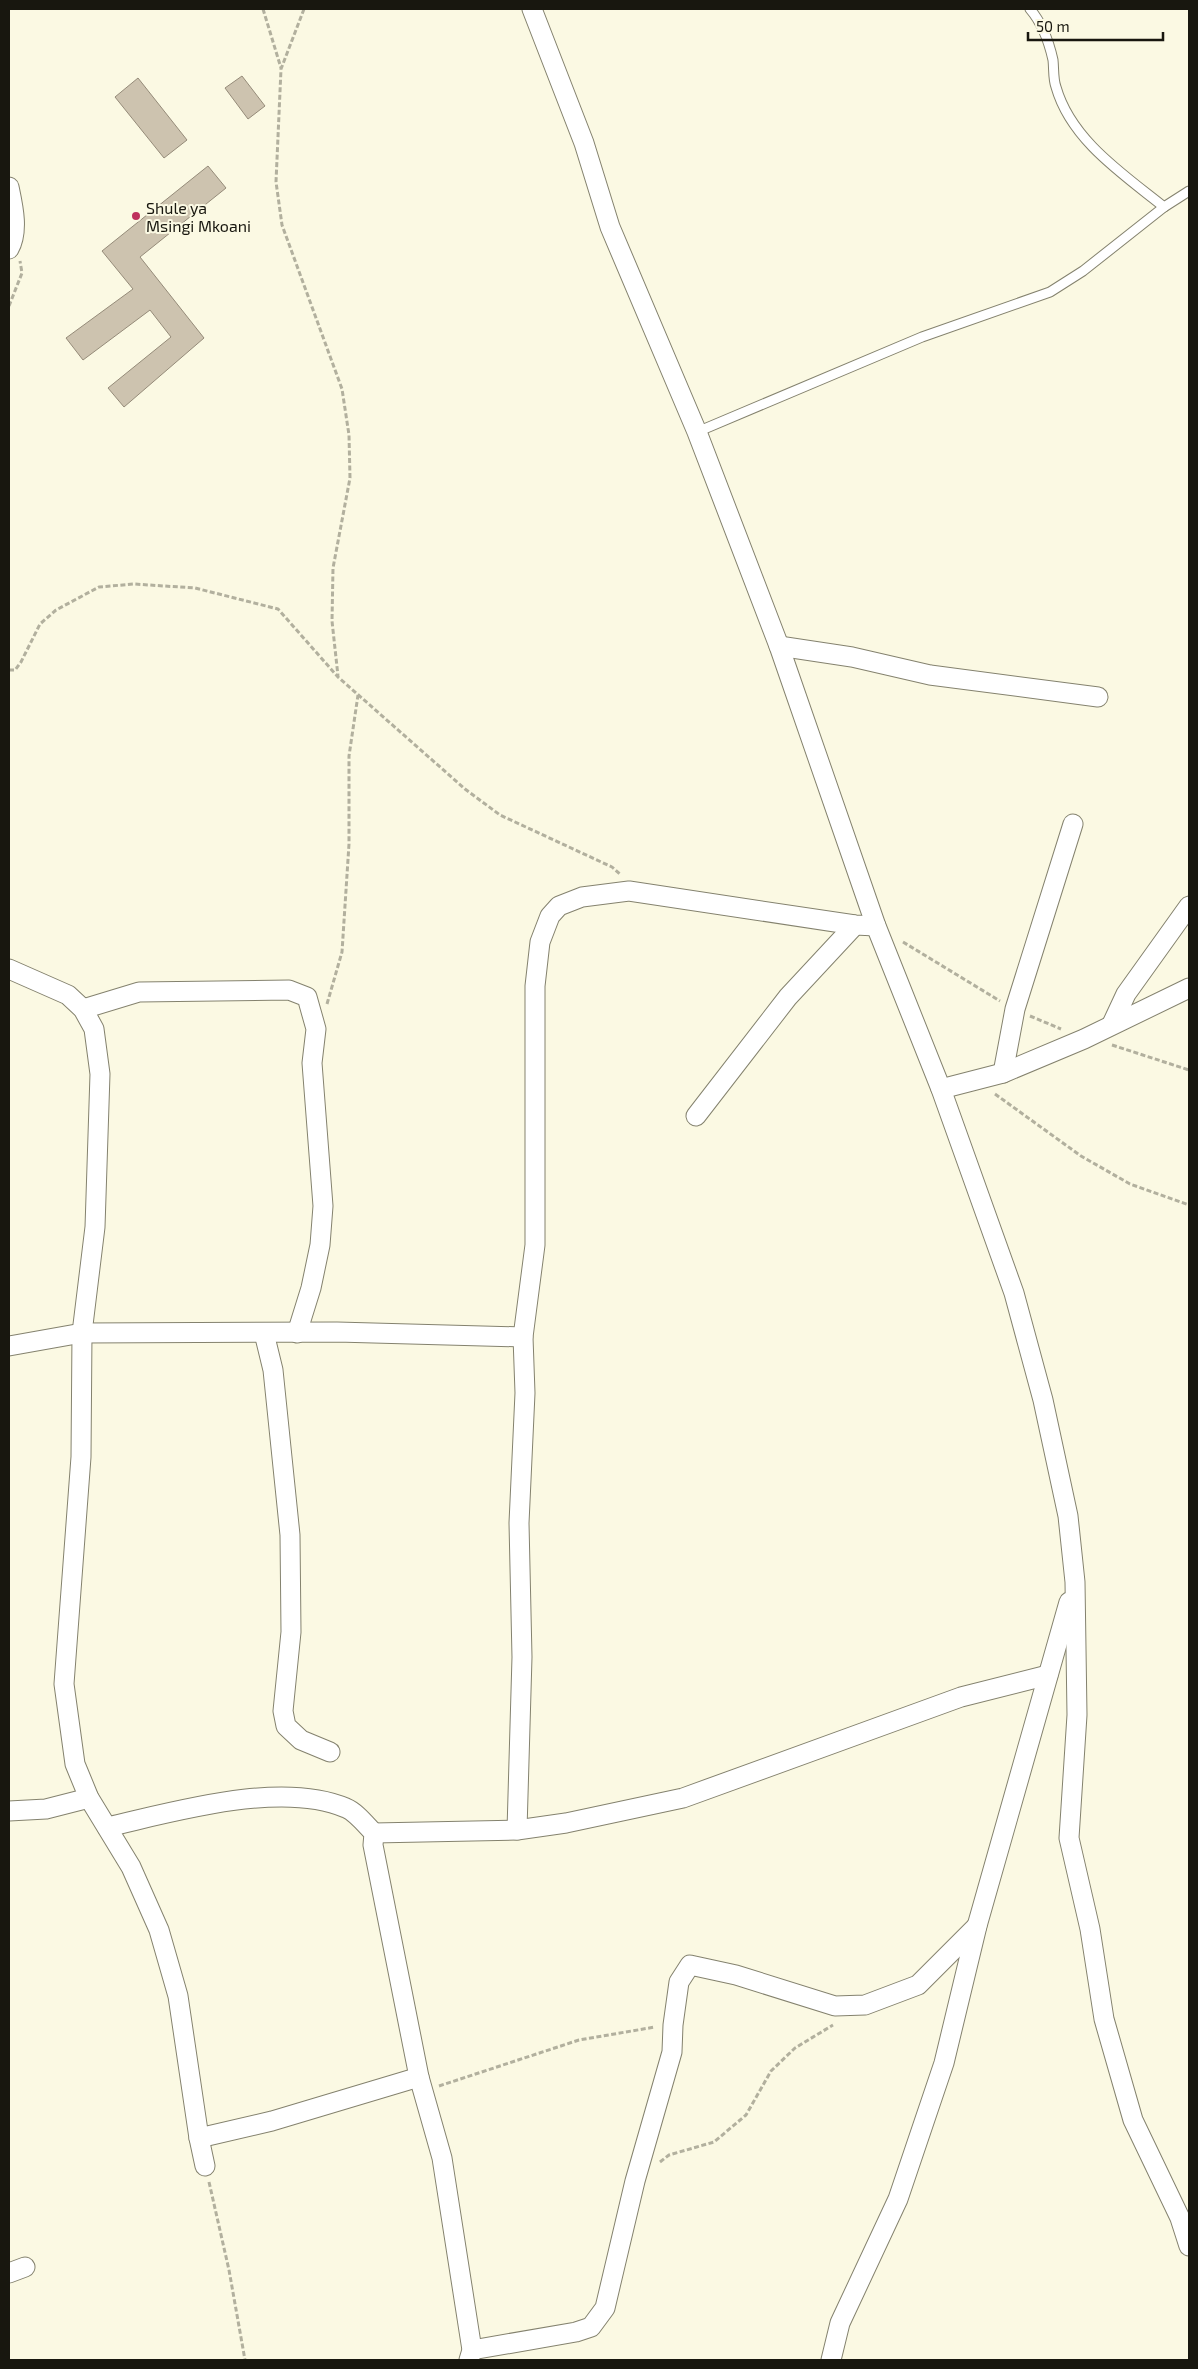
<svg xmlns="http://www.w3.org/2000/svg" width="1198" height="2369" font-family="'Exo 2',sans-serif">
	<style>
		.building { fill: #cdc3af; stroke: #958b79 }
		.lines { fill: none; stroke-linecap: round; stroke-linejoin: round }
		.service-casing { stroke: #84826e; stroke-width: 11 }
		.minor-casing { stroke: #84826e; stroke-width: 21 }
		.path { stroke: #b2b09e; stroke-width: 3; stroke-dasharray: 5 2.5; stroke-linecap: butt }
		.service { stroke: #fff; stroke-width: 9 }
		.minor { stroke: #fff; stroke-width: 19 }
		.poi-dot { fill: #bf315d; stroke: #fbf9e3; stroke-width: 2 }
		.labels { text-anchor: middle; dominant-baseline: central; stroke-width: 4; stroke-linejoin: round; paint-order: stroke }
		.poi-label { font-size: 16px; fill: #18170f; stroke: #fbf9e3; text-anchor: start }
	</style>
	<rect width="100%" height="100%" fill="#fbf9e3"/>
	<g class="building">
		<polygon points="242,76 265,106 248,119 225,88"/>
		<polygon points="138,78 187,140 164,158 115,97"/>
		<polygon points="208,166 226,188 140,257 204,338 124,407 108,388 171,337 150,310 83,360 66,338 133,289 102,251"/>
	</g>
	<g class="lines">
		<defs>
			<g id="service">
				<path d="M1030,9C1042,23 1049,42 1053,60C1054,69 1053,79 1056,87C1071,140 1123,174 1164,207"/>
				<polyline points="697,432 922,337 1050,292 1083,271 1164,207 1189,191"/>
			</g>
			<g id="minor">
				<polyline points="532,9 584,143 610,227 697,432 779,646 876,926 941,1089 1014,1293 1043,1400 1068,1516 1075,1582 1077,1715 1069,1838 1090,1929 1104,2019 1133,2120 1180,2218 1189,2246"/>
				<path d="M9,187C13,206 19,231 9,249"/>
				<polyline points="779,646 852,657 930,675 1098,697"/>
				<polyline points="9,969 68,995 83,1009 94,1029 100,1074 95,1227 82,1333 81,1457 64,1684 75,1764 89,1798 131,1867 159,1930 178,1996 199,2138 205,2166"/>
				<polyline points="83,1009 139,992 289,990 307,997 316,1029 312,1063 323,1206 320,1245 311,1288 297,1333"/>
				<polyline points="1112,1024 1126,994 1189,906"/>
				<polyline points="1003,1073 1015,1009 1073,824"/>
				<polyline points="941,1089 1003,1073 1084,1039 1189,988"/>
				<polyline points="696,1116 788,997 855,925"/>
				<polyline points="264,1333 273,1370 290,1535 291,1632 283,1711 286,1726 301,1740 330,1752"/>
				<polyline points="9,1346 82,1333 337,1332 523,1337"/>
				<polyline points="9,1811 46,1809 89,1798"/>
				<path d="M107,1827C174,1812 281,1780 346,1808C356,1812 366,1825 374,1833L373,1845L419,2077L442,2158L472,2350L469,2360"/>
				<polyline points="517,1830 522,1657 519,1523 525,1393 523,1337 535,1245 535,986 540,942 550,916 559,906 582,897 629,891 855,925 876,926"/>
				<polyline points="374,1833 517,1830 566,1823 683,1798 961,1697 1048,1675"/>
				<polyline points="199,2138 272,2121 419,2077"/>
				<polyline points="9,2273 25,2267"/>
				<polyline points="472,2350 576,2332 591,2327 605,2308 635,2181 672,2052 673,2025 679,1982 690,1965 736,1975 835,2006 865,2005 918,1985 977,1926"/>
				<polyline points="831,2360 840,2323 898,2199 944,2063 977,1926 1069,1602"/>
			</g>
		</defs>
		<use href="#service" class="service-casing"/>
		<use href="#minor" class="minor-casing"/>
		<g class="path">
			<polyline points="263,9 281,68"/>
			<polyline points="304,9 281,69 276,182 282,225 342,389 349,435 350,478 333,568 332,621 338,676"/>
			<polyline points="9,306 22,273 20,261"/>
			<polyline points="9,670 15,670 21,662 40,624 56,610 99,587 134,584 195,588 278,609 338,677 465,789 500,815 612,867 621,875"/>
			<polyline points="903,942 1000,1001"/>
			<polyline points="327,1004 342,952 349,844 349,756 358,695"/>
			<polyline points="1030,1016 1061,1029"/>
			<polyline points="1112,1045 1189,1070"/>
			<polyline points="995,1094 1081,1156 1130,1184 1189,1205"/>
			<polyline points="439,2086 579,2040 655,2027"/>
			<polyline points="660,2162 669,2155 714,2142 746,2115 771,2071 795,2048 833,2025"/>
			<polyline points="209,2182 229,2270 245,2360"/>
		</g>
		<use href="#service" class="service"/>
		<use href="#minor" class="minor"/>
	</g>
	<circle class="poi-dot" cx="136" cy="216" r="5"/>
	<g class="labels">
		<g class="poi-label">
			<text x="146" y="207">Shule ya<tspan x="146" dy="18">Msingi Mkoani</tspan></text>
		</g>
	</g>
	<rect width="1198" height="2369" fill="none" stroke="#18170f" stroke-width="20"/>
	<path d="M1028 32v8h135v-8" fill="none" stroke="#18170f" stroke-width="2.5"/>
	<text x="1036" y="32" font-size="15" fill="#18170f" stroke="#fbf9e3" stroke-width="4" paint-order="stroke">50 m</text>
</svg>
